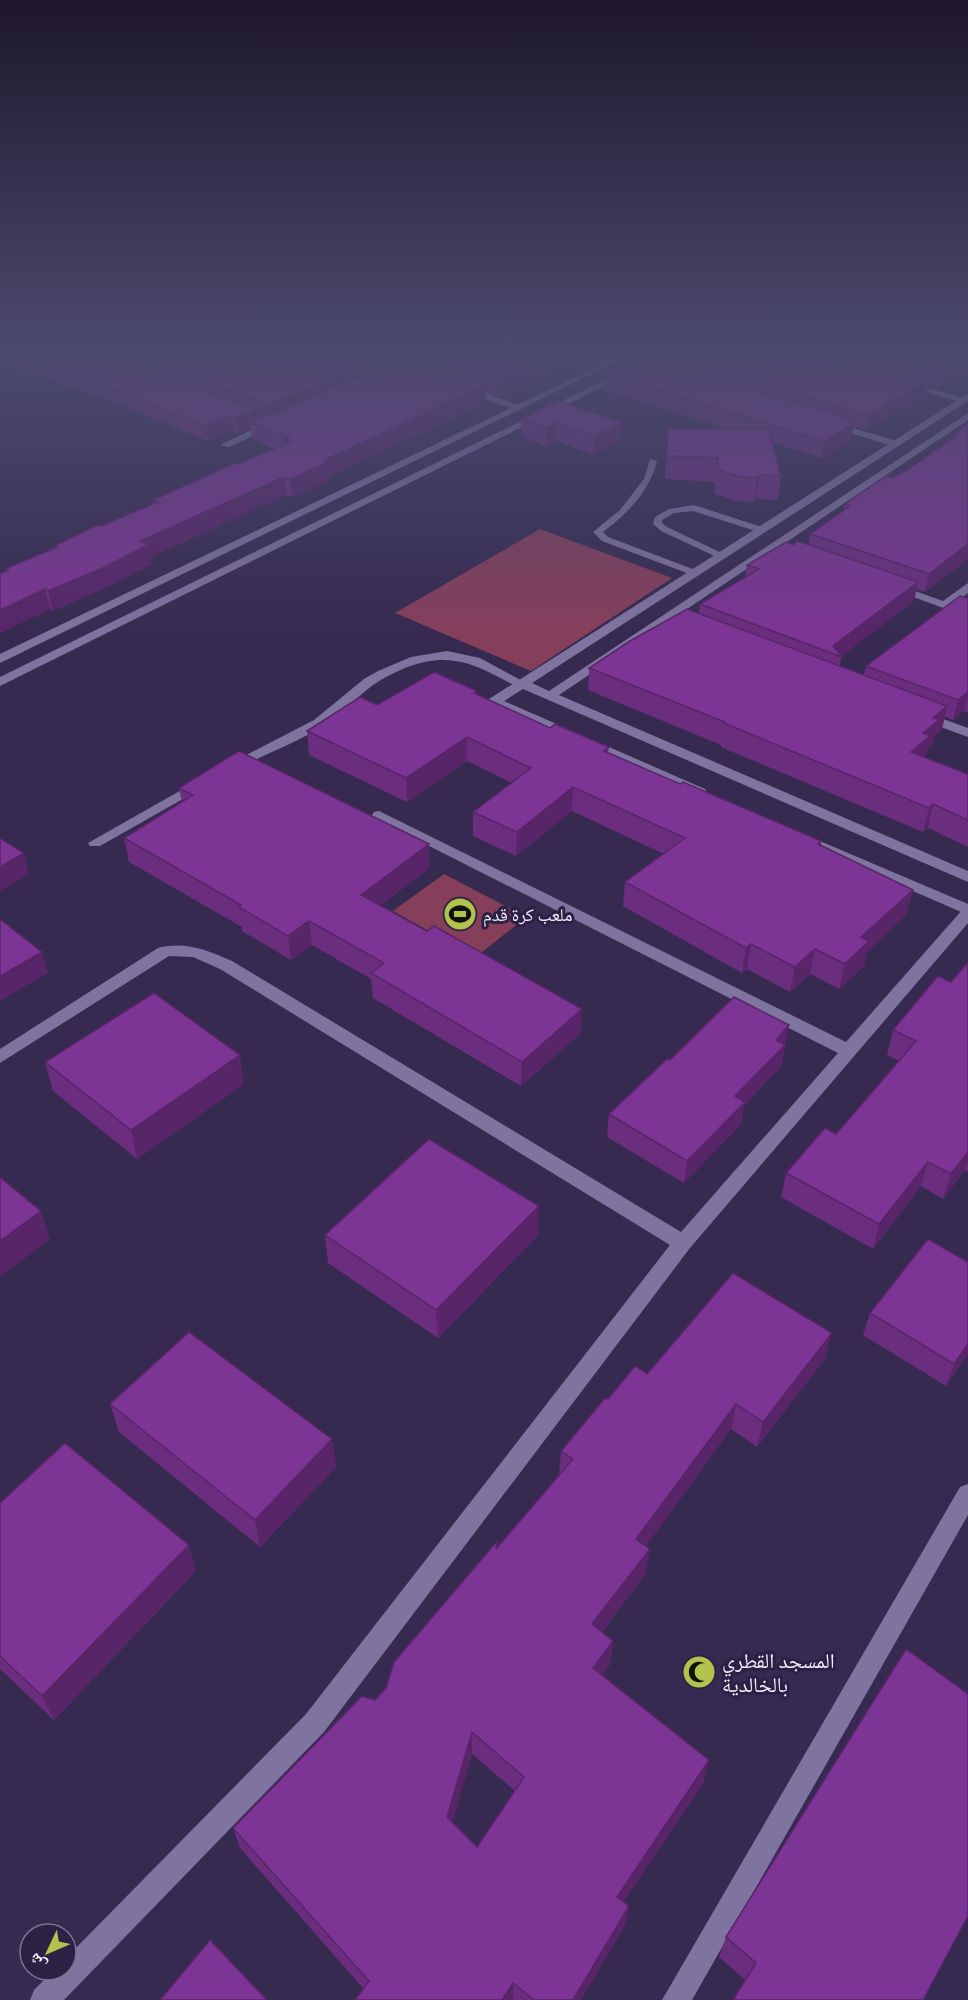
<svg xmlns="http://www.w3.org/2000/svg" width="968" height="2000" font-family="'PT Sans Narrow','Noto Naskh Arabic',sans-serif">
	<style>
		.green { fill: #853f5b }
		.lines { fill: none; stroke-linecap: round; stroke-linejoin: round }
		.service { fill: #7f739f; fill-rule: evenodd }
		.minor { fill: #7f739f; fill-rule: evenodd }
		.tertiary { fill: #7f739f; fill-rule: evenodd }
		.wall { fill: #6b2e7f; fill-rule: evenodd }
		.shaded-wall { fill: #572568 }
		.building { fill: #7c3594; stroke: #572568; stroke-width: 1.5; fill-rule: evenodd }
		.labels { text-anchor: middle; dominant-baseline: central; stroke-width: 6; stroke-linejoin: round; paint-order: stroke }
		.poi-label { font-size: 18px; fill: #f3effe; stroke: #2c2045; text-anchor: start }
		.near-poi-label { font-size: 21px; fill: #f3effe; stroke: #2c2045; text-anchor: start }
	</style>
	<rect width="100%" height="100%" fill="#362a50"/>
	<g class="green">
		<polygon points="540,529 672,578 531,671 395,613"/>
		<polygon points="444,874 526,917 476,957 393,911"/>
	</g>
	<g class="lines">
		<g class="service">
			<path d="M650,459L657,461C649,492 628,513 603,532L608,537L698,571V575H692L602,541L593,532L620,510L644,479Z"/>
			<polygon points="694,505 765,528 767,530 759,532 693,511 674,513 662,520 662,523 667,527 724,554 724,558 721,559 661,531 653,524 655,517 669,509"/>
		</g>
		<g class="minor">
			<polygon points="567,352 580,352 615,364 607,366"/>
			<polygon points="467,387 522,406 524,408 516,410 464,392 464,388"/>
			<polygon points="271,421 274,422 274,426 229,447 220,445"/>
			<polygon points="833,422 900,442 901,444 896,447 830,427 830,423"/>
			<polygon points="968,583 968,593 954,604 968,609 968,617 889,588 895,584 943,601"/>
			<path d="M447,651L480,658L528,684L522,688L517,687C477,665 451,650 405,668C394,673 383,678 373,685C356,698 341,715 323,726C296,743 265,754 237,769H227L225,766L314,720L364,679L378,671L411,657Z"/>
			<polygon points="924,712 968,728 968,737 919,719 917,716 919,713"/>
			<polygon points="199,780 204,781 206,784 204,787 100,846 90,846 88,843"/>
			<path d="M379,811L846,1042L963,909L968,908V923L690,1248L324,1732L64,2000H30L34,1990L54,1970H66V1958L306,1714L670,1245L220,969L193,957L169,956L0,1063V1049L158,948C185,941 207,950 232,961L681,1232L838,1053L374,818L372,815L374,812Z"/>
			<polygon points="968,1484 968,1515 692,2000 662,2000 960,1487"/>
		</g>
		<g class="tertiary">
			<polygon points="627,352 638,352 0,663 0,654"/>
			<polygon points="662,352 673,352 0,686 0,677"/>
			<polygon points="827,352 841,352 888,366 883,369"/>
			<polygon points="902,381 962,397 968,394 968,401 532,683 549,691 968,413 968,420 559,695 968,871 968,882 523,689 504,701 705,789 707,792 700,796 695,795 489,705 487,702 489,699 956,401 902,385"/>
			<polygon points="808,836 968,904 968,915 803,843 801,840"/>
		</g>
	</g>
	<g class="wall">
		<path d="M0,352H576V358L528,380V383L498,397L486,393V403L330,476V480L292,497L286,495L150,557L152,564L109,586L53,611L50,609L0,633V574L6,571L5,569L55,548L54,546L154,504L153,500L274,449L253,439L251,428L238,433L233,431L208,441L105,399L0,362ZM388,360L395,362L389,365Z"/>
		<polygon points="862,352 968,352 968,375 964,374 938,388 928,385 926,394 866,430 854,426 851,441 822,458 773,443 781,476 778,500 756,499 754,502 737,501 715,494 715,482 665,479 668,429 729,429 606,391 606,374 653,362 654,353 844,363 861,360"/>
		<polygon points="560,401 621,441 593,455 556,441 546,446 521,436 521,419"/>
		<polygon points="968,424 968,559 925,592 916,589 914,601 841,656 840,666 864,675 866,666 968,598 968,712 964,711 953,720 945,717 942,729 935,735 933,743 927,749 925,757 968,774 968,847 928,828 923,832 721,747 721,745 588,690 589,668 699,613 700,604 745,577 747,565 793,545 808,545 810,534 844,510 845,504 908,469 952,439 953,434"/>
		<polygon points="477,691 477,695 550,728 609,747 608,753 680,784 821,841 821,845 907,914 867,952 864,966 839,989 810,974 790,992 747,969 742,973 623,906 625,882 664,854 572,811 516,856 473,836 473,812 512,783 467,761 407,802 309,755 307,731 377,705"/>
		<polygon points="179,788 429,868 380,906 581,1033 521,1086 373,998 371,979 312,945 291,960 242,931 242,927 129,862 124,838 182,802"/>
		<polygon points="968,962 968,1172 965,1170 943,1199 921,1186 873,1249 781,1197 786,1173 836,1134 899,1061 887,1055 893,1030 951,982"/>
		<polygon points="789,1025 781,1067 744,1105 741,1124 684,1183 607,1137 609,1114 670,1060"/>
		<polygon points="45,1062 244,1084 137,1159 53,1091"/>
		<polygon points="325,1235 538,1235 438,1338 328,1263"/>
		<polygon points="870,1313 968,1354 946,1386 863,1335"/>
		<path d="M825,1359L757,1447L731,1429L646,1546V1573L602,1632L613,1641L610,1664L602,1676L704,1782L624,1901L629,1906L625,1925L581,2000H355L363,1988L240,1848L233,1828L375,1700L386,1688L498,1540V1546L559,1475L561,1451L608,1399L647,1374ZM472,1754L515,1791L477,1847L452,1822Z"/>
		<polygon points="110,1404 332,1439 336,1467 260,1547 119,1432"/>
		<polygon points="0,1503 196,1571 54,1720 0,1669"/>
		<polygon points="968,1694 745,1980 719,1957 726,1937"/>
	</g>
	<g class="shaded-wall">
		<polygon points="558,352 576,352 576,358 528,380 528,383 498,397 498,382 525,367"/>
		<polygon points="968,353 964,374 938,388 943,366"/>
		<polygon points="388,356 389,370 270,420 268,405"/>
		<polygon points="929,380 926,394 866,430 868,415"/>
		<polygon points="486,385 486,403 330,476 330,480 292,497 290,479 325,460"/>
		<polygon points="256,410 257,424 251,422 251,428 238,433 237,418"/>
		<polygon points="231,416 233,431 208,441 206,426"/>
		<polygon points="855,420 851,441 822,458 824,441 849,423"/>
		<polygon points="556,423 556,441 546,446 547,428"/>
		<polygon points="623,423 621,441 593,455 594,437"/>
		<polygon points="760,475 756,499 754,502 757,478"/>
		<polygon points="284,477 286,495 150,557 152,564 109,586 53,611 48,591 140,541"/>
		<polygon points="968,544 968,559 925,592 929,574"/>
		<polygon points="918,582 914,601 841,657 833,646"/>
		<polygon points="45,589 50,609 0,633 0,610"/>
		<polygon points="968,692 968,697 964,711 953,720 958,700"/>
		<polygon points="947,706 942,729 935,735 933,743 927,749 924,760 911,752 933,718"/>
		<polygon points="467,737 467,761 407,802 406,778"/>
		<polygon points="573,787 572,811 516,856 517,832"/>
		<polygon points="933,804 928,828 923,832 929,808"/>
		<polygon points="429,844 429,868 363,919 361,895"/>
		<polygon points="24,853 29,874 0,891 0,867"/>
		<polygon points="913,890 907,914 867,952 864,966 839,989 845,964 861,937"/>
		<polygon points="309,921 312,945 291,960 288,936"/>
		<polygon points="751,944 747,969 742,973 746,948"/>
		<polygon points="815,949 810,974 790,992 795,967"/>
		<polygon points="42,952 48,973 0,1001 0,976"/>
		<polygon points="582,1009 581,1033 521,1086 522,1062"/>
		<polygon points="789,1025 781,1067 744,1105 741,1124 684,1183 687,1161 776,1040"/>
		<polygon points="240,1055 244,1084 137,1159 131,1130"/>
		<polygon points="968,1152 968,1161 965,1170 943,1199 951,1174"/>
		<polygon points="928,1162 921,1186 873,1249 879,1224"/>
		<polygon points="539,1206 538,1235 438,1338 436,1310"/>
		<polygon points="41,1211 50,1239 0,1277 0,1241"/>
		<polygon points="832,1333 825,1359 757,1447 763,1422"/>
		<polygon points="968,1344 968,1354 946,1386 954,1364"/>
		<polygon points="736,1404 731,1429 633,1564 636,1539"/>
		<polygon points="332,1439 336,1467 260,1547 255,1520"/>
		<polygon points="189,1545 196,1571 54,1720 42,1696"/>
		<polygon points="650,1549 646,1573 590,1648 592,1624"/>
		<polygon points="613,1641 610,1664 590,1691 593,1668"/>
		<polygon points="472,1732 472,1754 448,1837 447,1817"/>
		<polygon points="709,1760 704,1782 614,1916 617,1897"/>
		<polygon points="629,1906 625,1925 581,2000 573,2000"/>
		<polygon points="513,1983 513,2000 502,2000"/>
	</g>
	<g class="building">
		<polygon points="8,352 105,352 256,410 237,418 231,416 206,426 102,384"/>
		<polygon points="130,352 378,352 388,356 268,405"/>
		<polygon points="407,352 558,352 525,367 529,368 498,382"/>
		<polygon points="656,352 809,352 844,363 852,358 929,380 868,415 654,353"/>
		<polygon points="892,352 968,352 968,353 943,366"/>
		<polygon points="404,358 486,385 325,460 329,462 290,479 284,477 140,541 148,545 105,567 48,591 45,589 0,610 0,574 8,570 5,569 57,547 54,546 97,525 101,526 158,502 153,500 235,463 238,464 290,442 285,440 290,438 251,422"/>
		<polygon points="642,358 855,420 849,423 854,424 824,441 606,374"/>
		<polygon points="560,401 623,423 594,437 556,423 547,428 521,419"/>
		<polygon points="968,424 968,544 929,574 810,534 850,506 845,504 886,476 892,478 908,469 958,435 953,434"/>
		<polygon points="668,429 769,429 781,476 760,475 757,478 740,477 718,470 718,458 667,456"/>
		<polygon points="798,541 918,582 833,646 842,657 700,604 759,569 747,565 786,542 793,545"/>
		<polygon points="960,596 968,598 968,692 958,700 866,666"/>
		<polygon points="687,609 947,706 933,718 939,720 923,733 930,736 911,752 968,774 968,820 933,804 929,808 724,723 725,722 589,668 630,641"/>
		<polygon points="434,672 477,691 474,693 550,728 555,724 609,747 604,751 680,784 683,782 821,841 818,844 913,890 861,937 869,941 845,964 815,949 795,967 751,944 746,948 625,882 685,838 573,787 517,832 473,812 531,768 467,737 406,778 307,731 360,697 377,705"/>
		<polygon points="239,751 429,844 361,895 427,931 434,926 582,1009 522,1062 371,973 384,963 309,921 288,936 239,907 241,905 124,838 193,795 179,788"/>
		<polygon points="0,838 24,853 0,867"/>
		<polygon points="0,919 42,952 0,976"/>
		<polygon points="968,962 968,1152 951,1174 928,1162 879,1224 786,1173 825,1128 836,1134 916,1041 893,1030 938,976 951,982"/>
		<polygon points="154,993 240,1055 131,1130 45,1062"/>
		<polygon points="734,997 789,1025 776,1040 785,1045 735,1096 745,1102 687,1161 609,1114 667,1059 670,1060"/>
		<polygon points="429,1139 539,1206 436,1310 325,1235"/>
		<polygon points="0,1177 41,1211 0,1241"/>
		<polygon points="928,1239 968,1262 968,1344 954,1364 870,1313"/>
		<path d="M733,1273L832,1333L763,1422L736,1404L636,1539L650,1549L592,1624L613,1641L593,1668L709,1760L617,1897L629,1906L573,2000H534L513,1983L502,2000H355L369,1981L233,1828L362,1696L375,1700L386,1688L394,1662L498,1540L496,1549L573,1459L561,1451L605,1398L608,1399L635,1366L647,1374ZM472,1732L524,1777L477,1847L447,1817Z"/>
		<polygon points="189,1332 332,1439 255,1520 110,1404"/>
		<polygon points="65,1443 189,1545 42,1696 0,1656 0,1503"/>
		<polygon points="906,1649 968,1694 968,1916 923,2000 733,2000 756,1963 726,1937"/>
		<polygon points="210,1940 267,2000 160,2000"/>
	</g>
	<linearGradient id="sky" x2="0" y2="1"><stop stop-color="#1e172c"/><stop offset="0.56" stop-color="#4c4a6f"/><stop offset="1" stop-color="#4c4a6f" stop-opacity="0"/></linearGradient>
	<rect width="968" height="632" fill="url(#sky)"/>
	<defs>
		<symbol id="stadium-disc" viewBox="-11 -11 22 22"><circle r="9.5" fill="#b2c34c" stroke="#2c2045"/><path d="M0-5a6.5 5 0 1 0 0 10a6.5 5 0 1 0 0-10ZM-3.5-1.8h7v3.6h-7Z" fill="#111"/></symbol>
		<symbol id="mosque-disc" viewBox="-11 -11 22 22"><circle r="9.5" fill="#b2c34c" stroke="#2c2045"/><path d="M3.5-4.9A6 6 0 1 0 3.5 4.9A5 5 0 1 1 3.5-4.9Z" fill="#111"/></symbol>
	</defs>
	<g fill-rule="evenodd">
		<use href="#stadium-disc" x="441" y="895" width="38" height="38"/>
		<use href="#mosque-disc" x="680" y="1653" width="38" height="38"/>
	</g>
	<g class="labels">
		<g class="poi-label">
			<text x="483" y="914">ملعب كرة قدم</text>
		</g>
		<g class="near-poi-label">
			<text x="722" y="1660">المسجد القطري<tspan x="722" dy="24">بالخالدية</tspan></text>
		</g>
	</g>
	<g transform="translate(48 1952) rotate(226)"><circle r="28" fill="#2c2045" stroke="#7c738f" stroke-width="1.5"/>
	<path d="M0-4.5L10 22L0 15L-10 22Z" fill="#b2c34c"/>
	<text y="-9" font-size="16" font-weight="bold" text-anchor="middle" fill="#f3effe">ش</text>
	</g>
</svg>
